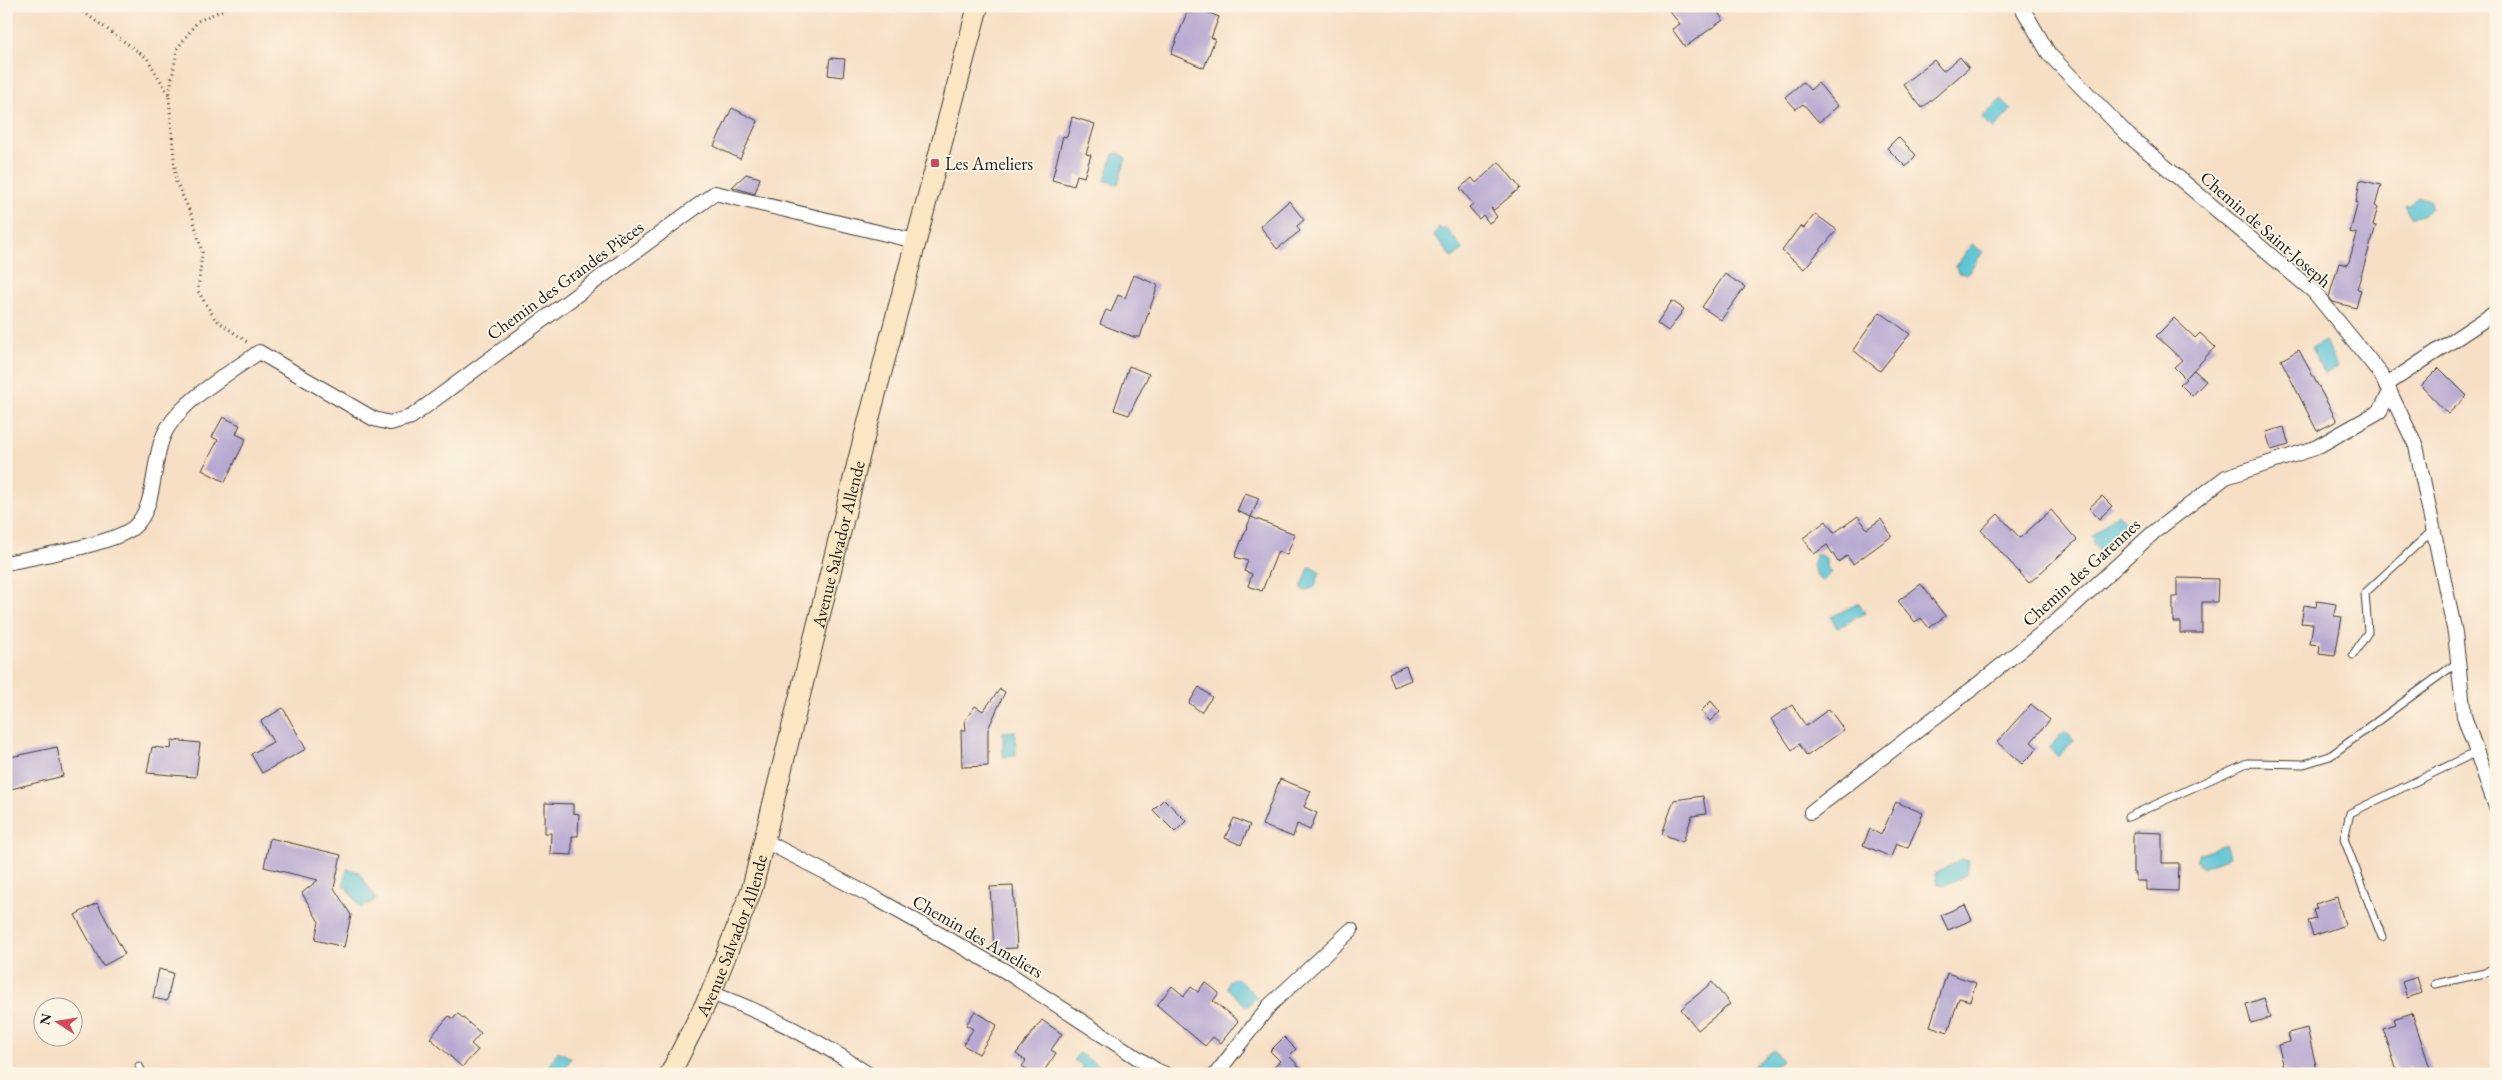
<svg xmlns="http://www.w3.org/2000/svg" width="2502" height="1080" font-family="'EB Garamond',serif">
	<style>
		.water { fill: #5bc5d6; stroke: #3c7079 }
		.building { fill: #b6a8d2 }
		.lines { fill: none; stroke-linecap: round; stroke-linejoin: round }
		.service-casing { stroke: #3d3935; stroke-width: 9 }
		.minor-casing { stroke: #3d3935; stroke-width: 16 }
		.secondary-casing { stroke: #3d3935; stroke-width: 22 }
		.path { stroke: #3d3935; stroke-width: 3; stroke-dasharray: 1 4; stroke-linecap: butt }
		.service { stroke: #fff; stroke-width: 7 }
		.minor { stroke: #fff; stroke-width: 14 }
		.secondary { stroke: #fbe7c3; stroke-width: 20 }
		.poi-dot { fill: #d1495b; stroke: #fcf5e5; stroke-width: 2 }
		.labels { text-anchor: middle; dominant-baseline: central; stroke-width: 4; stroke-linejoin: round; paint-order: stroke }
		.poi-label { font-size: 18px; fill: #1c1c1c; stroke: #fcf5e5; text-anchor: start }
		.street-label { font-size: 18px; fill: #1c1c1c; stroke: #fcf5e5 }
	</style>
	<rect width="100%" height="100%" fill="#fcf5e5"/>
	<filter id="ink" filterUnits="userSpaceOnUse"><feTurbulence type="fractalNoise" baseFrequency=".02" numOctaves="2"/><feDisplacementMap in="SourceGraphic" scale="10" xChannelSelector="R" yChannelSelector="G"/><feConvolveMatrix kernelMatrix="1 2 1 2 8 2 1 2 1" color-interpolation-filters="sRGB"/></filter>
	<filter id="wash" filterUnits="userSpaceOnUse"><feTurbulence type="fractalNoise" baseFrequency=".0096" numOctaves="4" result="noise"/><feDisplacementMap in="SourceGraphic" scale="20" xChannelSelector="R" yChannelSelector="G"/><feGaussianBlur stdDeviation="1.12" result="paint"/><feColorMatrix in="noise" values="0 0 0 0 0 0 0 0 0 0 0 0 0 0 0 0 0 1.4 0 .05"/><feComposite in="paint" operator="in"/></filter>
	<g filter="url(#wash)">
		<rect width="100%" height="100%" fill="#f6dfc4"/>
		<g class="water">
			<polygon points="2001,99 2012,109 1993,129 1982,118"/>
			<polygon points="1120,153 1126,158 1118,184 1105,181 1113,154"/>
			<polygon points="2418,197 2430,200 2431,208 2422,216 2411,217 2405,205 2410,205"/>
			<polygon points="1439,227 1442,230 1445,227 1463,249 1452,258 1434,236"/>
			<polygon points="1972,244 1983,252 1967,274 1958,273 1956,266"/>
			<polygon points="2325,341 2338,367 2324,374 2312,348"/>
			<polygon points="2118,513 2131,527 2105,550 2102,547 2098,550 2092,542 2095,539 2092,536"/>
			<polygon points="1816,555 1821,555 1826,558 1826,567 1831,572 1823,581 1819,579 1812,564"/>
			<polygon points="1312,567 1320,572 1315,587 1304,591 1301,588 1309,568"/>
			<polygon points="1859,603 1865,613 1837,628 1831,617"/>
			<polygon points="1015,731 1016,756 1003,757 1003,732"/>
			<polygon points="2064,731 2074,740 2058,757 2049,748"/>
			<polygon points="2225,844 2229,857 2203,867 2196,861 2199,854"/>
			<polygon points="1961,859 1969,861 1967,874 1945,885 1937,884 1935,874"/>
			<polygon points="347,869 359,872 376,899 361,908 346,887 343,886"/>
			<polygon points="1237,978 1257,997 1247,1007 1227,988 1229,980"/>
			<polygon points="1774,1050 1782,1060 1766,1074 1758,1074 1752,1067"/>
			<polygon points="558,1051 571,1058 562,1074 545,1074"/>
			<polygon points="1079,1053 1099,1066 1094,1074 1079,1074 1083,1066 1074,1060"/>
		</g>
		<g id="blocks">
			<g class="building">
				<polygon points="1193,6 1219,17 1211,38 1215,39 1204,68 1171,54 1187,12 1191,13"/>
				<polygon points="1665,6 1714,6 1723,20 1685,47 1672,29 1680,24"/>
				<polygon points="1960,57 1969,68 1922,108 1903,84 1934,60 1943,71"/>
				<polygon points="830,58 845,59 843,77 828,75"/>
				<polygon points="1803,82 1810,90 1818,83 1838,106 1819,122 1803,104 1796,109 1785,97"/>
				<polygon points="732,108 758,121 740,159 714,146"/>
				<polygon points="1072,117 1095,124 1086,154 1091,155 1084,177 1077,175 1074,186 1052,180 1063,136 1067,137"/>
				<polygon points="1898,137 1916,155 1906,167 1887,148"/>
				<polygon points="1499,162 1520,188 1494,210 1491,208 1497,217 1489,223 1483,215 1479,219 1469,207 1473,204 1460,188 1472,178 1476,183"/>
				<polygon points="746,174 760,178 755,194 732,187"/>
				<polygon points="2360,180 2381,185 2375,206 2378,207 2373,225 2376,226 2357,289 2361,290 2356,308 2333,302 2329,297 2339,263 2348,265 2357,234 2350,232 2358,202 2356,203"/>
				<polygon points="1289,201 1304,220 1297,226 1300,231 1277,249 1260,226"/>
				<polygon points="1815,214 1837,230 1804,269 1782,251 1800,226 1804,228"/>
				<polygon points="1725,274 1745,287 1721,320 1702,307"/>
				<polygon points="1134,275 1158,285 1140,337 1134,337 1100,324 1106,310 1111,312 1118,295 1125,298"/>
				<polygon points="1672,301 1684,309 1668,331 1657,323"/>
				<polygon points="1880,312 1910,334 1880,371 1853,350"/>
				<polygon points="2174,318 2195,338 2200,333 2215,347 2187,377 2194,370 2206,381 2192,396 2180,384 2186,379 2174,367 2182,360 2156,336"/>
				<polygon points="2299,350 2337,421 2317,431 2281,360"/>
				<polygon points="1129,366 1149,374 1129,415 1114,410"/>
				<polygon points="2439,368 2467,396 2448,414 2421,386"/>
				<polygon points="223,417 240,425 236,434 246,439 225,482 202,470 218,440 212,437"/>
				<polygon points="2284,427 2289,445 2271,450 2266,432"/>
				<polygon points="1245,493 1259,498 1251,517 1237,511"/>
				<polygon points="2102,496 2112,506 2099,519 2089,508"/>
				<polygon points="2051,510 2077,540 2029,583 1981,530 1998,514 2020,538"/>
				<polygon points="1858,516 1867,529 1881,519 1892,536 1853,564 1847,556 1838,562 1827,545 1814,554 1803,538 1826,521 1834,533"/>
				<polygon points="1251,517 1295,534 1287,555 1278,551 1262,591 1248,586 1252,574 1244,571 1248,561 1235,557"/>
				<polygon points="2177,578 2218,579 2217,602 2202,602 2202,633 2180,633 2180,622 2173,622 2173,597 2177,597"/>
				<polygon points="1921,584 1945,616 1929,628 1921,618 1915,622 1898,601"/>
				<polygon points="2317,601 2336,604 2334,616 2342,617 2335,656 2319,654 2320,645 2310,644 2313,624 2301,623 2304,605 2316,607"/>
				<polygon points="1406,666 1411,680 1394,687 1389,673"/>
				<polygon points="1199,687 1212,697 1201,712 1189,703"/>
				<polygon points="1000,689 1005,692 988,729 988,766 962,767 961,730 966,730 965,720 975,706 983,711"/>
				<polygon points="1711,701 1720,712 1710,721 1701,711"/>
				<polygon points="2031,704 2050,720 2031,742 2038,748 2022,764 1997,742"/>
				<polygon points="1792,705 1806,726 1829,709 1844,730 1807,756 1799,744 1792,750 1771,719"/>
				<polygon points="283,708 306,749 262,773 251,754 273,742 261,721"/>
				<polygon points="172,740 200,743 196,777 147,773 152,747 171,749"/>
				<polygon points="57,747 63,776 11,789 6,758"/>
				<polygon points="1280,779 1311,791 1304,807 1317,813 1310,830 1297,824 1293,837 1262,825"/>
				<polygon points="1703,796 1706,814 1692,816 1683,842 1662,834 1674,800"/>
				<polygon points="1164,799 1186,821 1175,832 1153,810"/>
				<polygon points="1896,802 1923,813 1908,848 1896,843 1891,857 1863,845 1870,829 1881,835"/>
				<polygon points="545,803 573,804 573,813 579,814 578,836 572,836 572,855 550,854 551,833 545,833"/>
				<polygon points="1234,818 1250,825 1241,845 1225,838"/>
				<polygon points="2133,832 2162,833 2162,863 2179,863 2178,891 2146,890 2146,881 2136,881 2136,873 2133,873"/>
				<polygon points="270,838 341,855 334,888 351,915 344,947 315,940 319,922 302,893 318,880 264,867"/>
				<polygon points="1013,886 1017,948 994,949 990,887"/>
				<polygon points="2337,897 2345,925 2313,936 2308,921 2316,919 2313,910 2317,909 2315,904"/>
				<polygon points="97,903 125,954 103,966 75,915"/>
				<polygon points="1965,905 1972,920 1948,930 1941,915"/>
				<polygon points="159,969 173,973 167,1001 153,998"/>
				<polygon points="1947,973 1976,983 1970,1001 1959,998 1948,1032 1930,1026"/>
				<polygon points="2417,977 2422,993 2407,998 2402,982"/>
				<polygon points="1205,982 1219,993 1213,1001 1238,1021 1221,1043 1213,1037 1205,1046 1157,1005 1172,986 1184,996 1191,987 1198,992"/>
				<polygon points="1712,982 1730,1004 1698,1030 1681,1009"/>
				<polygon points="2264,998 2270,1018 2251,1023 2246,1004"/>
				<polygon points="975,1011 997,1025 979,1054 963,1045 973,1029 966,1025"/>
				<polygon points="2412,1013 2432,1074 2414,1074 2411,1067 2397,1071 2383,1028 2395,1024 2393,1019"/>
				<polygon points="458,1014 481,1033 471,1044 478,1050 462,1067 430,1038 449,1016 453,1019"/>
				<polygon points="1042,1020 1062,1034 1051,1050 1056,1053 1042,1074 1033,1074 1022,1066 1026,1061 1016,1054"/>
				<polygon points="2307,1028 2318,1074 2286,1074 2278,1045 2290,1042 2288,1033"/>
				<polygon points="1284,1037 1296,1049 1289,1056 1306,1074 1265,1074 1280,1061 1270,1051"/>
			</g>
		</g>
	</g>
	<g filter="url(#ink)">
		<use href="#blocks" fill-opacity="0" stroke="#3d3935" stroke-width="1"/>
		<g class="lines">
			<defs>
				<g id="service">
					<polyline points="2353,655 2368,632 2365,593 2433,530"/>
					<polyline points="2128,817 2247,763 2304,764 2330,756 2458,662"/>
					<polyline points="2382,937 2344,839 2350,813 2477,752"/>
					<polyline points="2435,984 2485,973 2496,966"/>
					<polyline points="139,1066 143,1074"/>
				</g>
				<g id="minor">
					<polyline points="2021,6 2049,54 2128,135 2314,292 2381,374 2416,446 2455,633 2464,716 2496,807"/>
					<polyline points="2386,385 2496,312"/>
					<path d="M6,563C35,557 114,544 134,527C159,505 150,455 168,427C187,397 230,373 259,352L374,419L390,423L411,417L715,193L915,241"/>
					<polyline points="1811,812 1972,689 2058,620 2154,532 2226,477 2315,448 2380,411 2390,392"/>
					<polyline points="765,841 877,899 1005,971 1156,1070 1165,1074"/>
					<path d="M711,993C766,1013 820,1041 868,1074"/>
					<polyline points="1216,1074 1270,1005 1351,930"/>
				</g>
				<g id="secondary">
					<path id="s1" d="M670,1074L711,993L752,889L859,457L978,6"/>
				</g>
			</defs>
			<use href="#service" class="service-casing"/>
			<use href="#minor" class="minor-casing"/>
			<use href="#secondary" class="secondary-casing"/>
			<g class="path">
				<polyline points="75,6 147,58 169,95"/>
				<polyline points="231,6 198,21 177,49 169,96 176,182 193,218 202,252 198,291 215,319 247,342"/>
			</g>
			<use href="#service" class="service"/>
			<use href="#minor" class="minor"/>
			<use href="#secondary" class="secondary"/>
		</g>
	</g>
	<rect class="poi-dot" x="930" y="158" width="10" height="10" rx="2.5"/>
	<g class="labels">
		<g class="poi-label">
			<text x="945" y="163">Les Ameliers</text>
		</g>
		<g class="street-label">
			<text transform="translate(2266 229) rotate(41)">Chemin de Saint-Joseph</text>
			<text transform="translate(565 280) rotate(-36)">Chemin des Grandes Pièces</text>
			<text stroke="none"><textPath href="#s1" startOffset="558">Avenue Salvador Allende</textPath></text>
			<text transform="translate(2081 572) rotate(-42)">Chemin des Garennes</text>
			<text stroke="none"><textPath href="#s1" startOffset="152">Avenue Salvador Allende</textPath></text>
			<text transform="translate(978 936) rotate(30)">Chemin des Ameliers</text>
		</g>
	</g>
	<rect width="2502" height="1080" fill="none" stroke="#fcf5e5" stroke-width="25"/>
	<g transform="translate(58 1022) rotate(282)"><circle r="24" fill="#fcf5e5" stroke="#a29e95"/>
	<path d="M0-4L9 19L0 12L-9 19Z" fill="#d1495b"/>
	<text y="-8" font-size="14" font-weight="bold" text-anchor="middle" fill="#1c1c1c">N</text>
	</g>
</svg>
